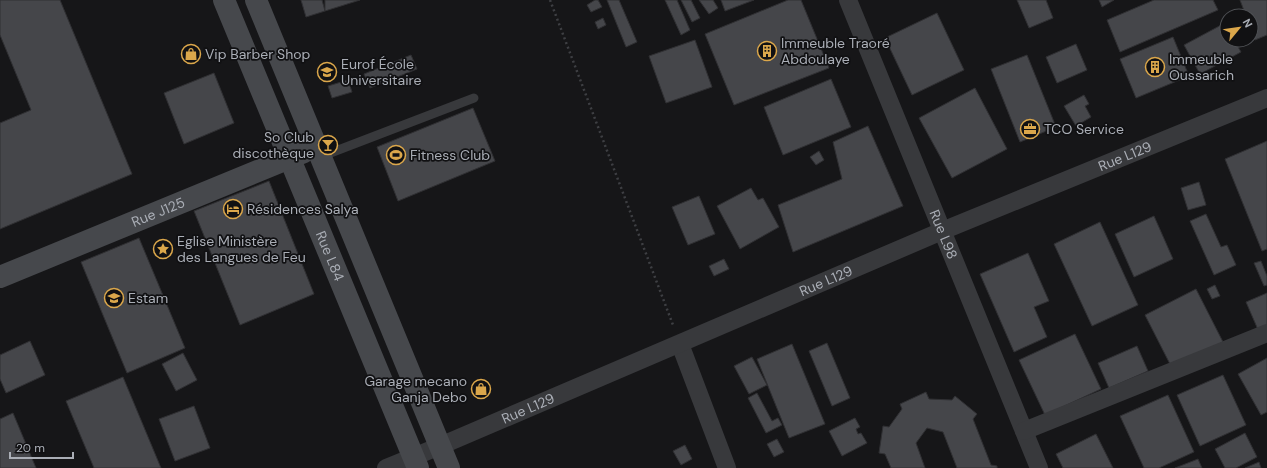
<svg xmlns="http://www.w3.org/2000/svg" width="1267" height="468" font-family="'DM Sans',sans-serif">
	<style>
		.building { fill: #45464a; stroke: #303033 }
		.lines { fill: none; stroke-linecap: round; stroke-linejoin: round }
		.path { stroke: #3e3f43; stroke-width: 2.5; stroke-dasharray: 2 3; stroke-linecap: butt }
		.lane { stroke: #38393c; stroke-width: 9 }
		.street { stroke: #38393c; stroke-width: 18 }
		.secondary { stroke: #46484c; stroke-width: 22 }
		.labels { text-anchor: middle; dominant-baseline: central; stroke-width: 3.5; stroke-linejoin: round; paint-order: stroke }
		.poi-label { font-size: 14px; fill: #aaaeb6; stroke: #111113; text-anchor: start }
		.street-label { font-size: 14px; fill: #aaaeb6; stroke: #111113 }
	</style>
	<rect width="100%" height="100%" fill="#161618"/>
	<g class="building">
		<polygon points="0,0 60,0 132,174 0,229 0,123 31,110 0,35"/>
		<polygon points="301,0 322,0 325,11 306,17"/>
		<polygon points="325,0 360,0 325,11"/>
		<polygon points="595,0 598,0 602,7 591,12 587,5"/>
		<polygon points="607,0 619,0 637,42 626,47"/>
		<polygon points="665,0 677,0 690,30 681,35"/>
		<polygon points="681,0 691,0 700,18 692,22"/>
		<polygon points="699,0 713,0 718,8 709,14"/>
		<polygon points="721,0 754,0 725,11"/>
		<polygon points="788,0 801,0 829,68 734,105 705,34"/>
		<polygon points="1017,0 1046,0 1053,18 1029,28"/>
		<polygon points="1099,0 1114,0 1102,7"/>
		<polygon points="1154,0 1213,0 1218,10 1120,52 1107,20"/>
		<polygon points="1240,0 1267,0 1267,35 1255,40 1251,29 1251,16 1246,16"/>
		<polygon points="937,13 964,70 912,95 885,38"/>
		<polygon points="603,18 606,25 598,29 595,22"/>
		<polygon points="1225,23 1227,27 1227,40 1234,40 1241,52 1200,74 1184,45"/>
		<polygon points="1173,37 1189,76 1136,98 1120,59"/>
		<polygon points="695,40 712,87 666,103 649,56"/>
		<polygon points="1076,44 1087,70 1057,83 1046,57"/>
		<polygon points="411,55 417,69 370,88 364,74"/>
		<polygon points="1027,55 1056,127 1020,142 991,69"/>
		<polygon points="214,73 234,123 184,144 164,93"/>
		<polygon points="831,79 851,127 783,155 764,107"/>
		<polygon points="348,80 352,92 332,98 328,86"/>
		<polygon points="975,88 1007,149 952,178 919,118"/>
		<polygon points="1084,95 1089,104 1085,106 1091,117 1076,126 1064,106"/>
		<polygon points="473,108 495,161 398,201 377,147"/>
		<polygon points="868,126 903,206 793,252 778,205 842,179 833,142"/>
		<polygon points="1267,141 1267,249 1262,251 1225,159"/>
		<polygon points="819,151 824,160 816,165 810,157"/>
		<polygon points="269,181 314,294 240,325 194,211"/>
		<polygon points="1199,182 1206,205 1188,210 1181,188"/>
		<polygon points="751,188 758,200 763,198 779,227 740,249 717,206"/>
		<polygon points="699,196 715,234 688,245 672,207"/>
		<polygon points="1206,214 1221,247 1227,245 1236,265 1214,275 1190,221"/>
		<polygon points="1154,216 1173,259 1134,277 1115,234"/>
		<polygon points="1100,222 1138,305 1092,326 1054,244"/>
		<polygon points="139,238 185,348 127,373 81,262"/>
		<polygon points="1028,253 1049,301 1034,307 1047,337 1014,352 980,274"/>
		<polygon points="724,259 729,269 714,276 709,266"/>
		<polygon points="1261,261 1267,276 1267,285 1264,286 1254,263"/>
		<polygon points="1215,285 1220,296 1212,299 1207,289"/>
		<polygon points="1196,289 1223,342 1172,368 1145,315"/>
		<polygon points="1267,293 1267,329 1259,332 1246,302"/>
		<polygon points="1075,334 1101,389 1045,415 1019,360"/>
		<polygon points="30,341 45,375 6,393 0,379 0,355"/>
		<polygon points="827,343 850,398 832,406 809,351"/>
		<polygon points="792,344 825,424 789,438 757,359"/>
		<polygon points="1137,346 1148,371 1109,388 1098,363"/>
		<polygon points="183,353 197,380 176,391 162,364"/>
		<polygon points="752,357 767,385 749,394 734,366"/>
		<polygon points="1267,358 1267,412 1261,415 1238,374"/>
		<polygon points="1223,375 1246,425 1200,446 1177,395"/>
		<polygon points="123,377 161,468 94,468 66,401"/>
		<polygon points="926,392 929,399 952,400 955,396 977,414 973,419 991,465 997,466 997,468 957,468 943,432 927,428 916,443 925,468 891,468 885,454 879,453 883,426 889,427 902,409 900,404"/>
		<polygon points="757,393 772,421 778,418 782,425 766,433 748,398"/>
		<polygon points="1168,395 1194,452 1159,468 1144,468 1120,416"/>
		<polygon points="194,406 210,448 175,461 159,419"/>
		<polygon points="13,413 36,468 0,468 0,419"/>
		<polygon points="855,418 860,427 856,429 858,434 861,433 867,443 842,456 829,431"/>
		<polygon points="1245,433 1257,457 1236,468 1225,468 1215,449"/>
		<polygon points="1096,434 1113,468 1063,468 1056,454"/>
		<polygon points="777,439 784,452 774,457 767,444"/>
		<polygon points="685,445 692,459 681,465 673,451"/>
		<polygon points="1198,459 1202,468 1175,468"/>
		<polygon points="1259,462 1261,468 1245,468"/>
	</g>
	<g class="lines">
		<polyline class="path" points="550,0 673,325"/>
		<polyline class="lane" points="320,157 474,98"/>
		<g class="street">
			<path id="s1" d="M848,0L1039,468"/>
			<polyline points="680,344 727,468"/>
			<polyline points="1024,431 1267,333"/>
			<path id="s2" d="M386,468L440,446L942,231L1267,98"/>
		</g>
		<g class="secondary">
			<path id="s3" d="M224,0L418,468"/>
			<polyline points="256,0 449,468"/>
			<path id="s4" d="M0,277L304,152"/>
		</g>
	</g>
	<defs>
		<symbol id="building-ring" viewBox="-11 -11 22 22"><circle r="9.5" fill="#111113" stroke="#dba74b" stroke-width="1.5"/><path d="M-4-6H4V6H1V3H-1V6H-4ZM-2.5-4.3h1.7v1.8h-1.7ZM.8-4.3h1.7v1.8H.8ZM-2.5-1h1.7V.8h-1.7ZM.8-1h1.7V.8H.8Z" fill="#dba74b"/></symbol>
		<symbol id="shop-ring" viewBox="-11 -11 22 22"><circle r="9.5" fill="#111113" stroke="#dba74b" stroke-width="1.5"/><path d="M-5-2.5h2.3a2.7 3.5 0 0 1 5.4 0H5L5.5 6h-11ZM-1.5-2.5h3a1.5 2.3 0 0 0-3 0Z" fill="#dba74b"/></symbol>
		<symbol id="university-ring" viewBox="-11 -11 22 22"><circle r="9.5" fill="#111113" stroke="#dba74b" stroke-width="1.5"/><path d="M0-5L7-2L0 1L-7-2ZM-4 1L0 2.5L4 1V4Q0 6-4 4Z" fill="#dba74b"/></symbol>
		<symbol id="office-ring" viewBox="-11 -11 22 22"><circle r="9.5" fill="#111113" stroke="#dba74b" stroke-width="1.5"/><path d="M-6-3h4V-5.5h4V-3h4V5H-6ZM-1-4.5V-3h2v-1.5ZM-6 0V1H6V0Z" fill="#dba74b"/></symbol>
		<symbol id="bar-ring" viewBox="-11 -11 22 22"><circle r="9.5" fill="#111113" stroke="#dba74b" stroke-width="1.5"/><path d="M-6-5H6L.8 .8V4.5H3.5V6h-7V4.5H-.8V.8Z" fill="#dba74b"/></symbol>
		<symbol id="stadium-ring" viewBox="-11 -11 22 22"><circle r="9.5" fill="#111113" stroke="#dba74b" stroke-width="1.5"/><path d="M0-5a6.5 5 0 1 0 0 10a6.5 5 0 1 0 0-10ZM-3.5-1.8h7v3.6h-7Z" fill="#dba74b"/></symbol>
		<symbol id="hotel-ring" viewBox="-11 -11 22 22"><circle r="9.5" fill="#111113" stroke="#dba74b" stroke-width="1.5"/><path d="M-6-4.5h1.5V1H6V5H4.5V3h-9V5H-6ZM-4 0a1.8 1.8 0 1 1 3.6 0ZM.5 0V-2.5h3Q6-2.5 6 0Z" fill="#dba74b"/></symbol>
		<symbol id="sight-ring" viewBox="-11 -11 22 22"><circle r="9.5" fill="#111113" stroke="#dba74b" stroke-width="1.5"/><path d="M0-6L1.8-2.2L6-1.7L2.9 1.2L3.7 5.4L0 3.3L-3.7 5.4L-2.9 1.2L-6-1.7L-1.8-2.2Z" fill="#dba74b"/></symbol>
	</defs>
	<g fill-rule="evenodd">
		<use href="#building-ring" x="756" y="40" width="22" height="22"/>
		<use href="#shop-ring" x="180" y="43" width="22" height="22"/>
		<use href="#building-ring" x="1144" y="56" width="22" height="22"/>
		<use href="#university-ring" x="316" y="61" width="22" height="22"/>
		<use href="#office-ring" x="1019" y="118" width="22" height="22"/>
		<use href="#bar-ring" x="317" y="134" width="22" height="22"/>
		<use href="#stadium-ring" x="385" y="144" width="22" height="22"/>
		<use href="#hotel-ring" x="222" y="198" width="22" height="22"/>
		<use href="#sight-ring" x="152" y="238" width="22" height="22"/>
		<use href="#university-ring" x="103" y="287" width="22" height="22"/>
		<use href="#shop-ring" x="470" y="378" width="22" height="22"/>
	</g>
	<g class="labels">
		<g class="poi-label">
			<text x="781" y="43">Immeuble Traoré<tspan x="781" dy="16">Abdoulaye</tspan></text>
			<text x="205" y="54">Vip Barber Shop</text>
			<text x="1169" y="59">Immeuble<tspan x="1169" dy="16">Oussarich</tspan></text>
			<text x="341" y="64">Eurof École<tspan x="341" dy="16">Universitaire</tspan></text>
			<text x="1044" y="129">TCO Service</text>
			<text x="314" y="137" text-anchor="end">So Club<tspan x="314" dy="16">discothèque</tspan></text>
			<text x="410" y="155">Fitness Club</text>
			<text x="247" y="209">Résidences Salya</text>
			<text x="177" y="241">Eglise Ministère<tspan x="177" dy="16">des Langues de Feu</tspan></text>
			<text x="128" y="298">Estam</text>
			<text x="467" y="381" text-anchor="end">Garage mecano<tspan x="467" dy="16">Ganja Debo</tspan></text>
		</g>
		<g class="street-label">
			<text stroke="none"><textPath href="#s2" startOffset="802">Rue L129</textPath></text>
			<text stroke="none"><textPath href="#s4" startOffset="171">Rue J125</textPath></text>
			<text stroke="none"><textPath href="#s1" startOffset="253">Rue L98</textPath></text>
			<text stroke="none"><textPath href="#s3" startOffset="277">Rue L84</textPath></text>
			<text stroke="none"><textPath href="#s2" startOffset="478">Rue L129</textPath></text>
			<text stroke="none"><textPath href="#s2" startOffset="154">Rue L129</textPath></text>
		</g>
	</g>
	<g transform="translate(1239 28) rotate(61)"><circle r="19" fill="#111113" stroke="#4e5054"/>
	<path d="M0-3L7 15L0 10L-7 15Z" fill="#dba74b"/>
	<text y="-6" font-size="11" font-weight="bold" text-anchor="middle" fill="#aaaeb6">N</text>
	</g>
	<path d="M10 452v6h63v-6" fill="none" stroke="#aaaeb6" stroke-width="2"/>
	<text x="16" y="452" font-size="12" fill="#aaaeb6" stroke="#111113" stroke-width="3" paint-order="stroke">20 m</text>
</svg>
